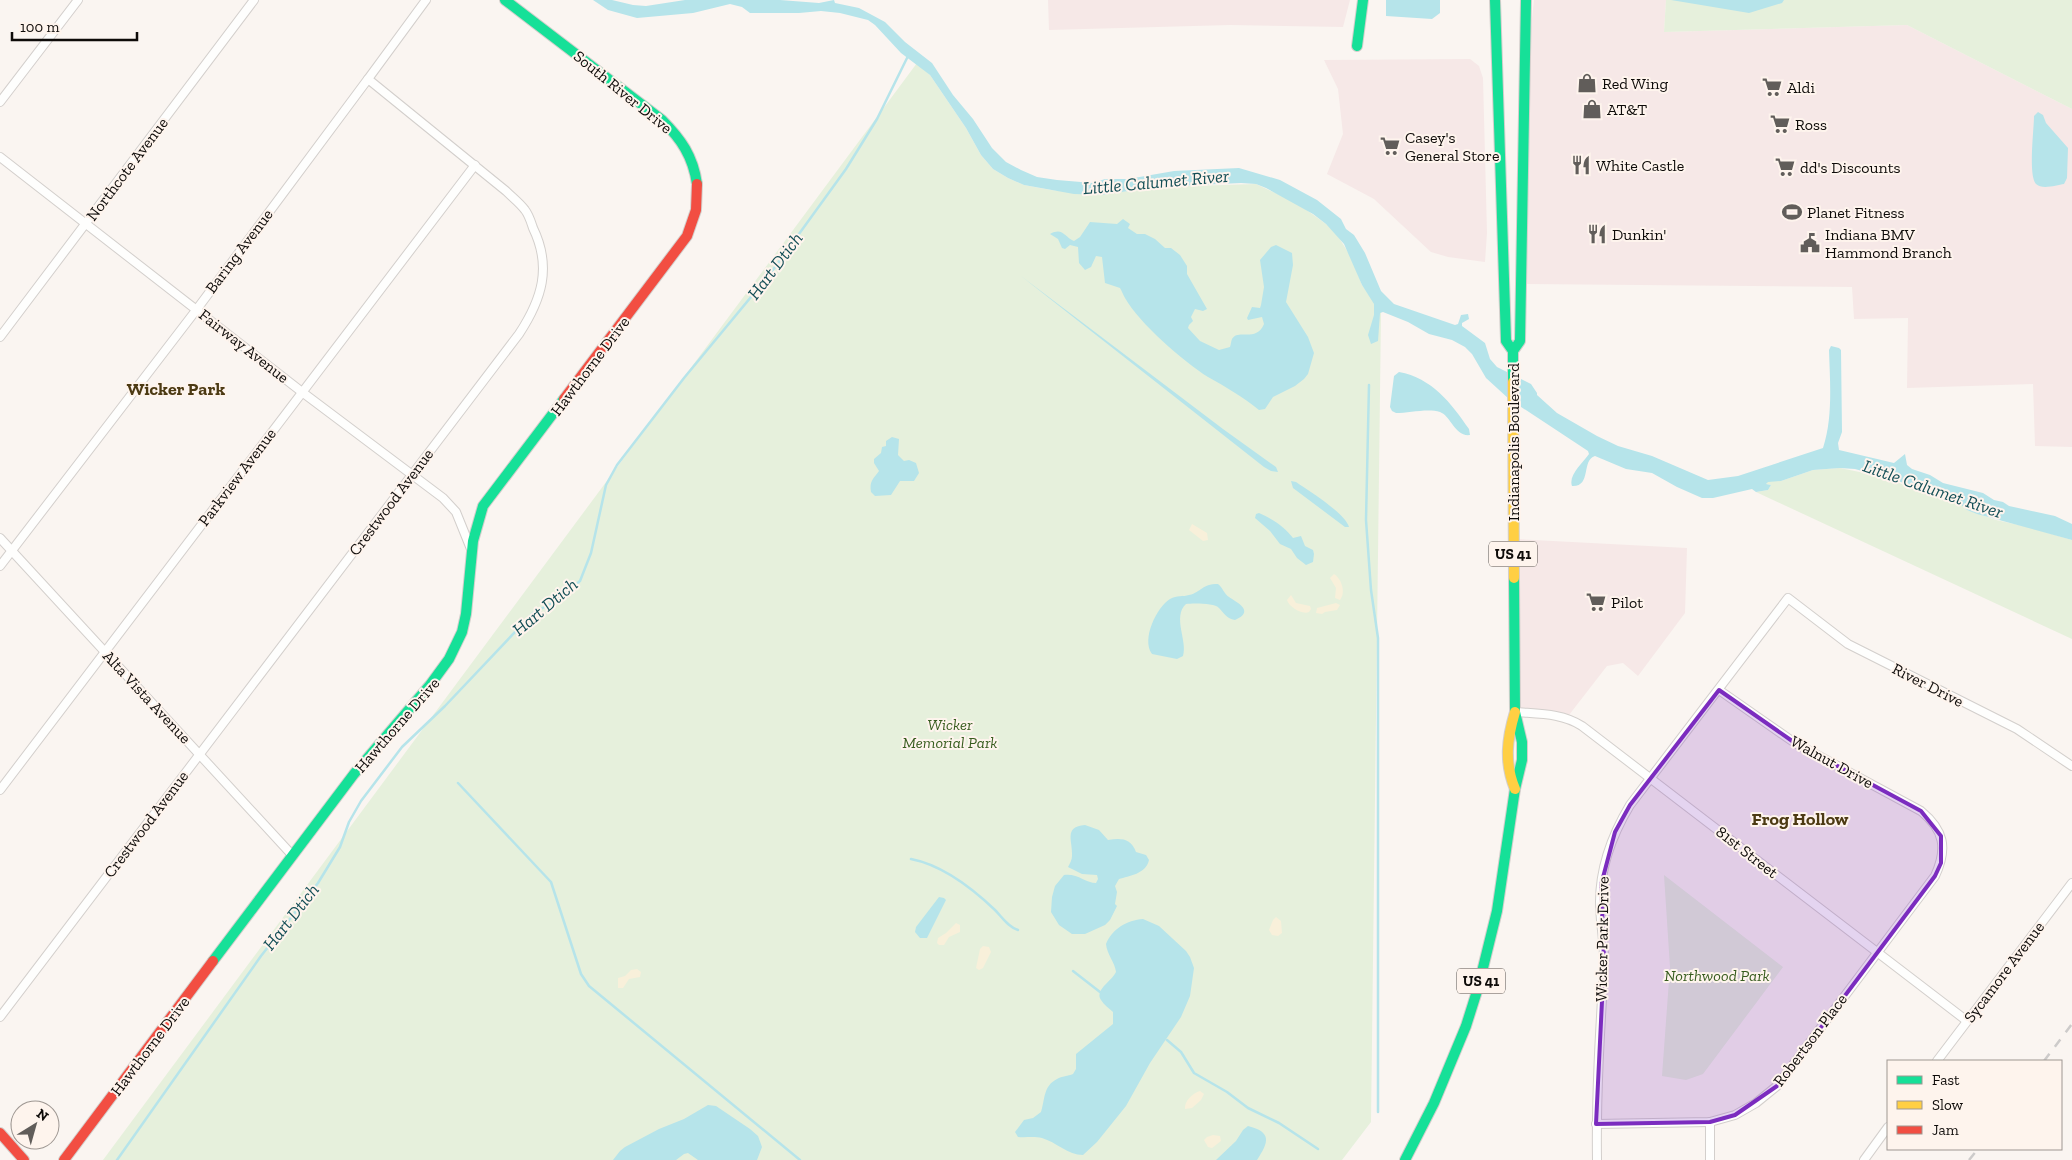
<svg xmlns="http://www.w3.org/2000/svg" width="2072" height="1160" font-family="'Zilla Slab',serif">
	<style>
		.commercial { fill: #f6e8e7 }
		.green { fill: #e6f0dc }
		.sand { fill: #f8f0da }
		.water { fill: #b6e4ea }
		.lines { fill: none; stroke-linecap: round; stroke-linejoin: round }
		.stream { stroke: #b6e4ea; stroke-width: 2.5 }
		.street-casing { stroke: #d3cfcc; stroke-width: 10 }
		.fast-casing { stroke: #d3cfcc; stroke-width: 12 }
		.slow-casing { stroke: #d3cfcc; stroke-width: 12 }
		.jam-casing { stroke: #d3cfcc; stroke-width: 12 }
		.street { stroke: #fefefd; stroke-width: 8 }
		.fast { stroke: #16e098; stroke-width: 10 }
		.slow { stroke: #ffcf43; stroke-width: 10 }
		.jam { stroke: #f24e42; stroke-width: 10 }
		.rail { stroke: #cdcbca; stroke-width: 2.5; stroke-dasharray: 9 9; stroke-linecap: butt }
		.marked { fill: #7b2cbf; fill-opacity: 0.2; stroke: #7b2cbf; stroke-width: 4; stroke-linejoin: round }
		.labels { text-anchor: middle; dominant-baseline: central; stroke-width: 4; stroke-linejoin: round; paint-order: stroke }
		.shield { fill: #fef4ed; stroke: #56514d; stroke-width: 1 }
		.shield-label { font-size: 15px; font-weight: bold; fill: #0e0b09 }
		.poi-label { font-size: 16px; fill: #0e0b09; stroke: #fef4ed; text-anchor: start }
		.street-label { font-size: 16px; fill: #0e0b09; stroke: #fef4ed }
		.park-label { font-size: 16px; font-style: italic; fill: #375c1e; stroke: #fef4ed }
		.water-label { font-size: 18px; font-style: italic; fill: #134e56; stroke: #fef4ed }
		.neighbourhood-label { font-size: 18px; font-weight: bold; fill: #4c3a13; stroke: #fef4ed }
	</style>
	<rect width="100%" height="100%" fill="#faf5f1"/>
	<g class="commercial">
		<polygon points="1048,0 1350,0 1343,27 1230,25 1049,30"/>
		<polygon points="1534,0 1666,0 1664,32 1907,25 2072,109 2072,447 2035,446 2033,384 1907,388 1908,318 1854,319 1852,287 1526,284 1530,37"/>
		<polygon points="1470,59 1479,66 1483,78 1487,233 1485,262 1448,257 1431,252 1374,199 1327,174 1343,134 1338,89 1324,60"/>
		<polygon points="1516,539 1687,548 1685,613 1638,676 1623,663 1607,666 1569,715 1518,709"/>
	</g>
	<g class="green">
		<polygon points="1666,0 2072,0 2072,109 1907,25 1664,32"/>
		<polygon points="917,63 930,75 966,128 981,155 993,169 1008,178 1024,185 1051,190 1101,195 1156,187 1256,184 1297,203 1326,224 1336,233 1351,257 1362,285 1381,312 1371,1122 1342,1160 103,1160"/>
		<polygon points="1840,468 1884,477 1932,496 1960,504 1967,510 1996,520 2028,527 2072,540 2072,639 1756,492 1768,490 1771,485 1766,484 1768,481 1781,481 1813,470"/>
		<polygon points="1664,875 1783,967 1703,1074 1686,1080 1662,1076 1670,967"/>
	</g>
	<g class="sand">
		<polygon points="1192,524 1207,533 1208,540 1203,541 1189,530"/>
		<path d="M1334,574C1342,579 1346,593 1340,600L1335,598L1336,588L1330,578Z"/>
		<path d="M1291,595L1296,603L1310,606L1311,609L1309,612C1302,615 1289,607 1287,600Z"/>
		<polygon points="1336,603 1340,605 1337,610 1325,612 1322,614 1316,613 1317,608"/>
		<polygon points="1276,917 1281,921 1282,933 1278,936 1272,935 1269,930 1273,920"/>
		<polygon points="956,923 960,925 960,932 949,937 944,945 939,945 937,943 938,938 946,933"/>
		<polygon points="983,946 989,947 991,952 983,968 979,970 976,968 980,949"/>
		<polygon points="637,969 641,972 640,977 629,979 623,988 618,988 618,978 625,976 631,970"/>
		<path d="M1200,1091L1204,1094L1201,1100L1192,1108L1185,1109C1184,1101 1193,1093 1200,1091Z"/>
		<polygon points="1213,1135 1220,1136 1221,1141 1212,1148 1208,1147 1204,1140 1207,1137"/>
	</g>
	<g class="water">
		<path d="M593,0H612L633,5L646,6L685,0H780L819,3L834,0L835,3L859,8L885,22L905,42L932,63L953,95L973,119L992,148L1006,162L1021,170L1037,177L1057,180L1093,183L1105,179H1128L1174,171L1239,168L1280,180L1317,200L1341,219L1346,229L1354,235L1365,253L1381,291L1394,304L1455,325L1458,324L1461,315L1468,314L1469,319L1462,323V326L1485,343L1490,359L1497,367L1531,384L1537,393V395L1557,413L1597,436L1618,446L1652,456L1708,480L1738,476L1823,448C1833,418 1830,382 1829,350L1831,346L1839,348L1841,350L1842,432L1838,443L1839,450L1894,463L1905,454L1907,465L1912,469L1930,475L1943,483L1983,493L1994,500L2003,502L2009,506L2055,516L2072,524V540L1977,514L1967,510L1960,504L1932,496L1901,482L1855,469L1840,468L1813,470L1781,481L1768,482L1766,484L1771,485L1768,490L1756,492L1752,489L1713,498H1702L1677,487L1652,473L1626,469L1595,456C1581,460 1592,487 1572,486C1568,475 1583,463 1589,454L1588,451L1509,399L1486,378L1472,354L1465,347L1452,340L1429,334L1408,322L1383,312L1380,313L1378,341L1371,344L1368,335L1374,315V304L1362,285L1344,244L1326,224L1313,214L1266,188L1256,184L1241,183L1156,187L1101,195L1074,194L1024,185L1008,178L993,169L981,155L966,128L930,75L901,53L875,25L868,20L840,13L821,11L799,13H750L742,7L730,4L693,13L637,18L608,10Z"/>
		<polygon points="1386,0 1440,0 1440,13 1432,19 1386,16"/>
		<polygon points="1671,0 1784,0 1782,3 1749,13"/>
		<path d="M2038,112L2043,115L2046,123L2068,148L2067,178L2064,184C2057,185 2042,190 2036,184C2028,175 2034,130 2034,116Z"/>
		<path d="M1123,219L1130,224L1128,228L1137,234H1145L1155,239L1165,248H1171L1180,255L1187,266V274L1207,309L1203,311L1195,309L1191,317L1193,321L1189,325L1188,328L1200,341L1219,350L1230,347C1231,344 1231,341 1232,339C1238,328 1256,343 1264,324L1262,317L1248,320L1247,318L1252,307L1260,308L1261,305L1264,287L1260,260L1271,247L1276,245L1292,253L1293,265L1286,302L1308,337L1314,353L1308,374L1304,379L1295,386L1273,397L1265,409L1259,410C1243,397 1226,387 1208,377C1184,362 1139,323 1125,298C1123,295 1122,291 1120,288L1105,283L1102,257L1096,256L1091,267L1085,270L1079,263L1078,247L1070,245L1065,249L1062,248L1058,239L1050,234C1063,227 1064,237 1074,241L1080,237L1090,222L1117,224Z"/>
		<polygon points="1021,276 1223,429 1276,467 1278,472 1271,471 1264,467"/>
		<path d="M1399,372C1432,378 1451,403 1469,429L1470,435C1455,437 1451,416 1440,412C1428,408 1409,413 1396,413L1392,411L1390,407L1394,376Z"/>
		<path d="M892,437L899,439L898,455L904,461L909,460L916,463L919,473L914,481H900L891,495L875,496L871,492C869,481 874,478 879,471L874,463V459L881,453L882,447L886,446V441Z"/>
		<path d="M1291,481L1296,482C1309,491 1345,513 1349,527H1345L1293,488Z"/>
		<path d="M1259,513C1271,518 1285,527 1293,538L1301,536L1305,546L1313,550L1314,554L1313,562L1306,565L1297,558L1291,549L1280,544L1270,531L1255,518L1256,514Z"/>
		<path d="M1218,584C1223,588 1224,594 1229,597C1236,602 1256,611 1235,620C1226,618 1225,614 1219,608C1215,603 1193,603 1186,604C1172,617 1188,641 1183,656L1177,659L1152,654C1141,639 1157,607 1170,599C1177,595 1183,597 1189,595C1202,592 1201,584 1218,584Z"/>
		<path d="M1085,825L1099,830L1108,840C1121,838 1131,838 1136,852L1146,855L1149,860C1146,874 1129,876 1119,879L1115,886L1117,892L1115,904L1117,906L1110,920L1105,925L1085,934H1072L1059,925L1051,912L1052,897L1055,886L1064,875C1077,873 1086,883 1096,883L1098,879L1097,875L1082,874L1068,867C1070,863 1072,860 1072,856C1073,841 1063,827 1085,825Z"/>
		<polygon points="939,897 944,898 946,900 927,938 920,938 915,932 916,927"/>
		<path d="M1143,919L1159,926L1186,951L1190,957L1194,968L1190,996L1181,1017L1150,1063L1126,1106L1097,1142L1083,1155C1068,1155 1056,1142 1042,1138C1033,1136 1026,1138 1018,1137L1015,1132L1024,1120L1033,1118L1041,1112C1045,1100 1043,1086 1057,1079C1062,1076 1068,1076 1073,1074L1076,1069V1054L1113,1024V1012C1109,1008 1104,1005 1101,1000C1094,990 1112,981 1116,972C1115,962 1107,955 1106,944C1112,929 1127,920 1143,919Z"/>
		<polygon points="708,1105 716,1106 750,1129 758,1136 762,1147 757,1160 698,1160 688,1153 684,1154 676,1160 613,1160 620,1151 625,1147 659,1129 684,1119"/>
		<path d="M1248,1126C1272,1132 1269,1142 1257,1160H1216L1236,1141L1243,1130Z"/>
	</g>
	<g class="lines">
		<g class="stream">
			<polyline points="1369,385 1366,520 1371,590 1378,638 1378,1112"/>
			<polyline points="458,783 551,882 581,974 589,986 800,1160"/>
			<path d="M911,859C942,865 972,888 995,910C1002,917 1008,927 1018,930"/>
			<polyline points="1073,971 1100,992"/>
			<polyline points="1167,1040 1181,1052 1194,1073 1227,1092 1248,1108 1279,1123 1318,1149"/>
			<polyline points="117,1160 261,956 318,883 340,847 349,822 361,801 402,747 445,706 533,613 554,602 580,581 591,553 606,485 617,465 684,378 770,274 846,169 877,119 909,54"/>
		</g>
		<defs>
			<g id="street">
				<polyline points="0,102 78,0"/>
				<polyline points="0,157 302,392 443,498 456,512 471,549"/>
				<polyline points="0,337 254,0"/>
				<polyline points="0,538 293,856"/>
				<polyline points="0,566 197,309 368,79"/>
				<path d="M1515,712C1539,714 1562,713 1582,726L1967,1021"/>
				<polyline points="0,790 475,165"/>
				<path d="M0,1017L519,334C542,299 552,267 533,228C531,222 529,215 525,210C520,203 512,197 506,191L368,79L426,0"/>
				<polyline points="1937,1061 2072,883"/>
				<path d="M1596,1124L1710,1122L1735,1115L1756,1103L1777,1086L1935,876C1948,848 1944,830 1921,811L1795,743L1719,690"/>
				<path d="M1597,1160C1596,1095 1600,1031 1604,966C1605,945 1600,923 1600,902C1600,867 1612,835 1630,805L1788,598L1848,644L2017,729L2072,766"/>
				<polyline points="1710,1160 1710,1122"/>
				<polyline points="1864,1160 1888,1127"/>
			</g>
			<g id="fast">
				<path d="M505,0L662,120C681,139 693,156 697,184"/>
				<polyline points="1495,0 1506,341 1513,351"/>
				<polyline points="1357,46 1363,0"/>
				<polyline points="1513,382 1513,351 1520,341 1526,0"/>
				<polyline points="213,961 354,774 430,685 449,659 462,632 466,614 473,541 483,506 564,399"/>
				<polyline points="1405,1160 1434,1103 1466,1026 1478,988 1497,911 1515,789 1522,760 1522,742 1515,712 1514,578"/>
			</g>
			<g id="slow">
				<polyline points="1513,382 1514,578"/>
				<path d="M1515,712C1507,739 1504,762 1515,789"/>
			</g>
			<g id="jam">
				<polyline points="564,399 687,236 696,210 697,184"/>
				<polyline points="0,1133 24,1160"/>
				<polyline points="64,1160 213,961"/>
			</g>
		</defs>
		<use href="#street" class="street-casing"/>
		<use href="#fast" class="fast-casing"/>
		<use href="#slow" class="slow-casing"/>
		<use href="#jam" class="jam-casing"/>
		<use href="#street" class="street"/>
		<use href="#fast" class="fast"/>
		<use href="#slow" class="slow"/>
		<use href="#jam" class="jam"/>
		<g class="rail">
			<polyline points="2044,1061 2072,1024"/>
			<polyline points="1969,1160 1978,1149"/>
		</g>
	</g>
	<path class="marked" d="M1719,690L1795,743L1921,811L1941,836V863L1935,876L1777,1086L1735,1115L1710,1122L1596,1124L1604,960L1601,885L1615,832L1630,805Z"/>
	<defs>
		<symbol id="shop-bare" viewBox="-9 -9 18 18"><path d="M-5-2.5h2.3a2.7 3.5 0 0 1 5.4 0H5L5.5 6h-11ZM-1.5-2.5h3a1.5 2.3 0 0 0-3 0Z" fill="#615d5a" stroke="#fef4ed" stroke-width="2.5" paint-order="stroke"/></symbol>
		<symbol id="supermarket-bare" viewBox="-9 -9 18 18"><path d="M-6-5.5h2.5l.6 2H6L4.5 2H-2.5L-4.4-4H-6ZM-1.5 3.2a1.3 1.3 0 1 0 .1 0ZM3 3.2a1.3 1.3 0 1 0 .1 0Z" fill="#615d5a" stroke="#fef4ed" stroke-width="2.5" paint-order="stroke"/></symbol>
		<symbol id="restaurant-bare" viewBox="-9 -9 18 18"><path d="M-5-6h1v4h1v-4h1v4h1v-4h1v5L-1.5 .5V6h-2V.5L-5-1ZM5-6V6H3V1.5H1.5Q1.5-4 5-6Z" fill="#615d5a" stroke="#fef4ed" stroke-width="2.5" paint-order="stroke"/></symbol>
		<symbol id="stadium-bare" viewBox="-9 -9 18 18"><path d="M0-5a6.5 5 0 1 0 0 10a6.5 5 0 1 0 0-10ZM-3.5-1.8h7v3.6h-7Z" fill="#615d5a" stroke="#fef4ed" stroke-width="2.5" paint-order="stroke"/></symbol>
		<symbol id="civic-bare" viewBox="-9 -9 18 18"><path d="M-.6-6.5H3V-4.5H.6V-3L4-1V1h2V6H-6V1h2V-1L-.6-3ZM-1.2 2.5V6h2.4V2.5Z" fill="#615d5a" stroke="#fef4ed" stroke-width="2.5" paint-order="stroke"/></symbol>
	</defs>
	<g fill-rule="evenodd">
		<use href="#shop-bare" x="1573" y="69" width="28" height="28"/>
		<use href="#supermarket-bare" x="1758" y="73" width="28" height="28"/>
		<use href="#shop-bare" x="1578" y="95" width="28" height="28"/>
		<use href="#supermarket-bare" x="1766" y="110" width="28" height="28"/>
		<use href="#supermarket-bare" x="1376" y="132" width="28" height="28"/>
		<use href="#restaurant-bare" x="1567" y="151" width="28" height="28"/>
		<use href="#supermarket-bare" x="1771" y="153" width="28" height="28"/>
		<use href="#stadium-bare" x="1778" y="198" width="28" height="28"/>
		<use href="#restaurant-bare" x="1583" y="220" width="28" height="28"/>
		<use href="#civic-bare" x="1796" y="229" width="28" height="28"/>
		<use href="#supermarket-bare" x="1582" y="588" width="28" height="28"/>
	</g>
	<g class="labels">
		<g class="shield">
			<rect x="1489" y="541.5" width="48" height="25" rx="4"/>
			<rect x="1457" y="968.5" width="48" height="25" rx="4"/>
		</g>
		<g class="shield-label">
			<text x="1513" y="554">US 41</text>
			<text x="1481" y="981">US 41</text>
		</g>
		<g class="poi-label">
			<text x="1602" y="83">Red Wing</text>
			<text x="1787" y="87">Aldi</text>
			<text x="1607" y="109">AT&amp;T</text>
			<text x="1795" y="124">Ross</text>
			<text x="1405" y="137">Casey's<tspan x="1405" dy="18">General Store</tspan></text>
			<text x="1596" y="165">White Castle</text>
			<text x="1800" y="167">dd's Discounts</text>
			<text x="1807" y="212">Planet Fitness</text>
			<text x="1612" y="234">Dunkin'</text>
			<text x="1825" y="234">Indiana BMV<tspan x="1825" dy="18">Hammond Branch</tspan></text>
			<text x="1611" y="602">Pilot</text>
		</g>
		<g class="street-label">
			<text transform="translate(623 92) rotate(39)">South River Drive</text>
			<text transform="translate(127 169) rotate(-53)">Northcote Avenue</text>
			<text transform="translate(239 251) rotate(-53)">Baring Avenue</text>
			<text transform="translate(244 346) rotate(38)">Fairway Avenue</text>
			<text transform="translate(590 366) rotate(-53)">Hawthorne Drive</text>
			<text transform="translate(1513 442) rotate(-90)">Indianapolis Boulevard</text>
			<text transform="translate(237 477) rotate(-53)">Parkview Avenue</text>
			<text transform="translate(391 502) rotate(-53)">Crestwood Avenue</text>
			<text transform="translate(1928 685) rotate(27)">River Drive</text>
			<text transform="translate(147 697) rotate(47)">Alta Vista Avenue</text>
			<text transform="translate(397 725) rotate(-49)">Hawthorne Drive</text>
			<text transform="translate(1832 762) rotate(29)">Walnut Drive</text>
			<text transform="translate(146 824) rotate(-53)">Crestwood Avenue</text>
			<text transform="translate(1747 852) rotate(38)">81st Street</text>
			<text transform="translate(1602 939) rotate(-89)">Wicker Park Drive</text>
			<text transform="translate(2004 972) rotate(-53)">Sycamore Avenue</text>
			<text transform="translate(1810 1040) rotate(-53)">Robertson Place</text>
			<text transform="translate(150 1046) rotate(-53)">Hawthorne Drive</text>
		</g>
		<g class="park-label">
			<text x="950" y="724">Wicker<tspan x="950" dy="18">Memorial Park</tspan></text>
			<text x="1717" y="975">Northwood Park</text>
		</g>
		<g class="water-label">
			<text transform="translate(1156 182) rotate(-5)">Little Calumet River</text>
			<text transform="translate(775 266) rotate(-53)">Hart Dtich</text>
			<text transform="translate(1933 489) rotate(19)">Little Calumet River</text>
			<text transform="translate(545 607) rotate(-40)">Hart Dtich</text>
			<text transform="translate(291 917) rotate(-52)">Hart Dtich</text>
		</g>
		<g class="neighbourhood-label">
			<text x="176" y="389">Wicker Park</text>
			<text x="1800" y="819">Frog Hollow</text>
		</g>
	</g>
	<rect x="1887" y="1060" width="175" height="90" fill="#fef4ed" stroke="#9e9792"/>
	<rect x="1897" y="1076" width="25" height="8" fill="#16e098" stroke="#9e9792"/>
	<text x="1932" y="1085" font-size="15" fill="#0e0b09">Fast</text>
	<rect x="1897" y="1101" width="25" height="8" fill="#ffcf43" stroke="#9e9792"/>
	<text x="1932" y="1110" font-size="15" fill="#0e0b09">Slow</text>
	<rect x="1897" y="1126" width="25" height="8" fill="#f24e42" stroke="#9e9792"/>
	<text x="1932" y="1135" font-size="15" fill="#0e0b09">Jam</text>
	<g transform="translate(35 1125) rotate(37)"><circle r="24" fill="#fef4ed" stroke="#9e9792"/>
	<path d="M0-4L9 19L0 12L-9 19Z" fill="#615d5a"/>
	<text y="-8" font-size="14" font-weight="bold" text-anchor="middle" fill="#0e0b09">N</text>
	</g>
	<path d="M12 32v8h125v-8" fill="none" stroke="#0e0b09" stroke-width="2.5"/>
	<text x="20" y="32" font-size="15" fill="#0e0b09" stroke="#fef4ed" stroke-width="4" paint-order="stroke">100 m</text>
</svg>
